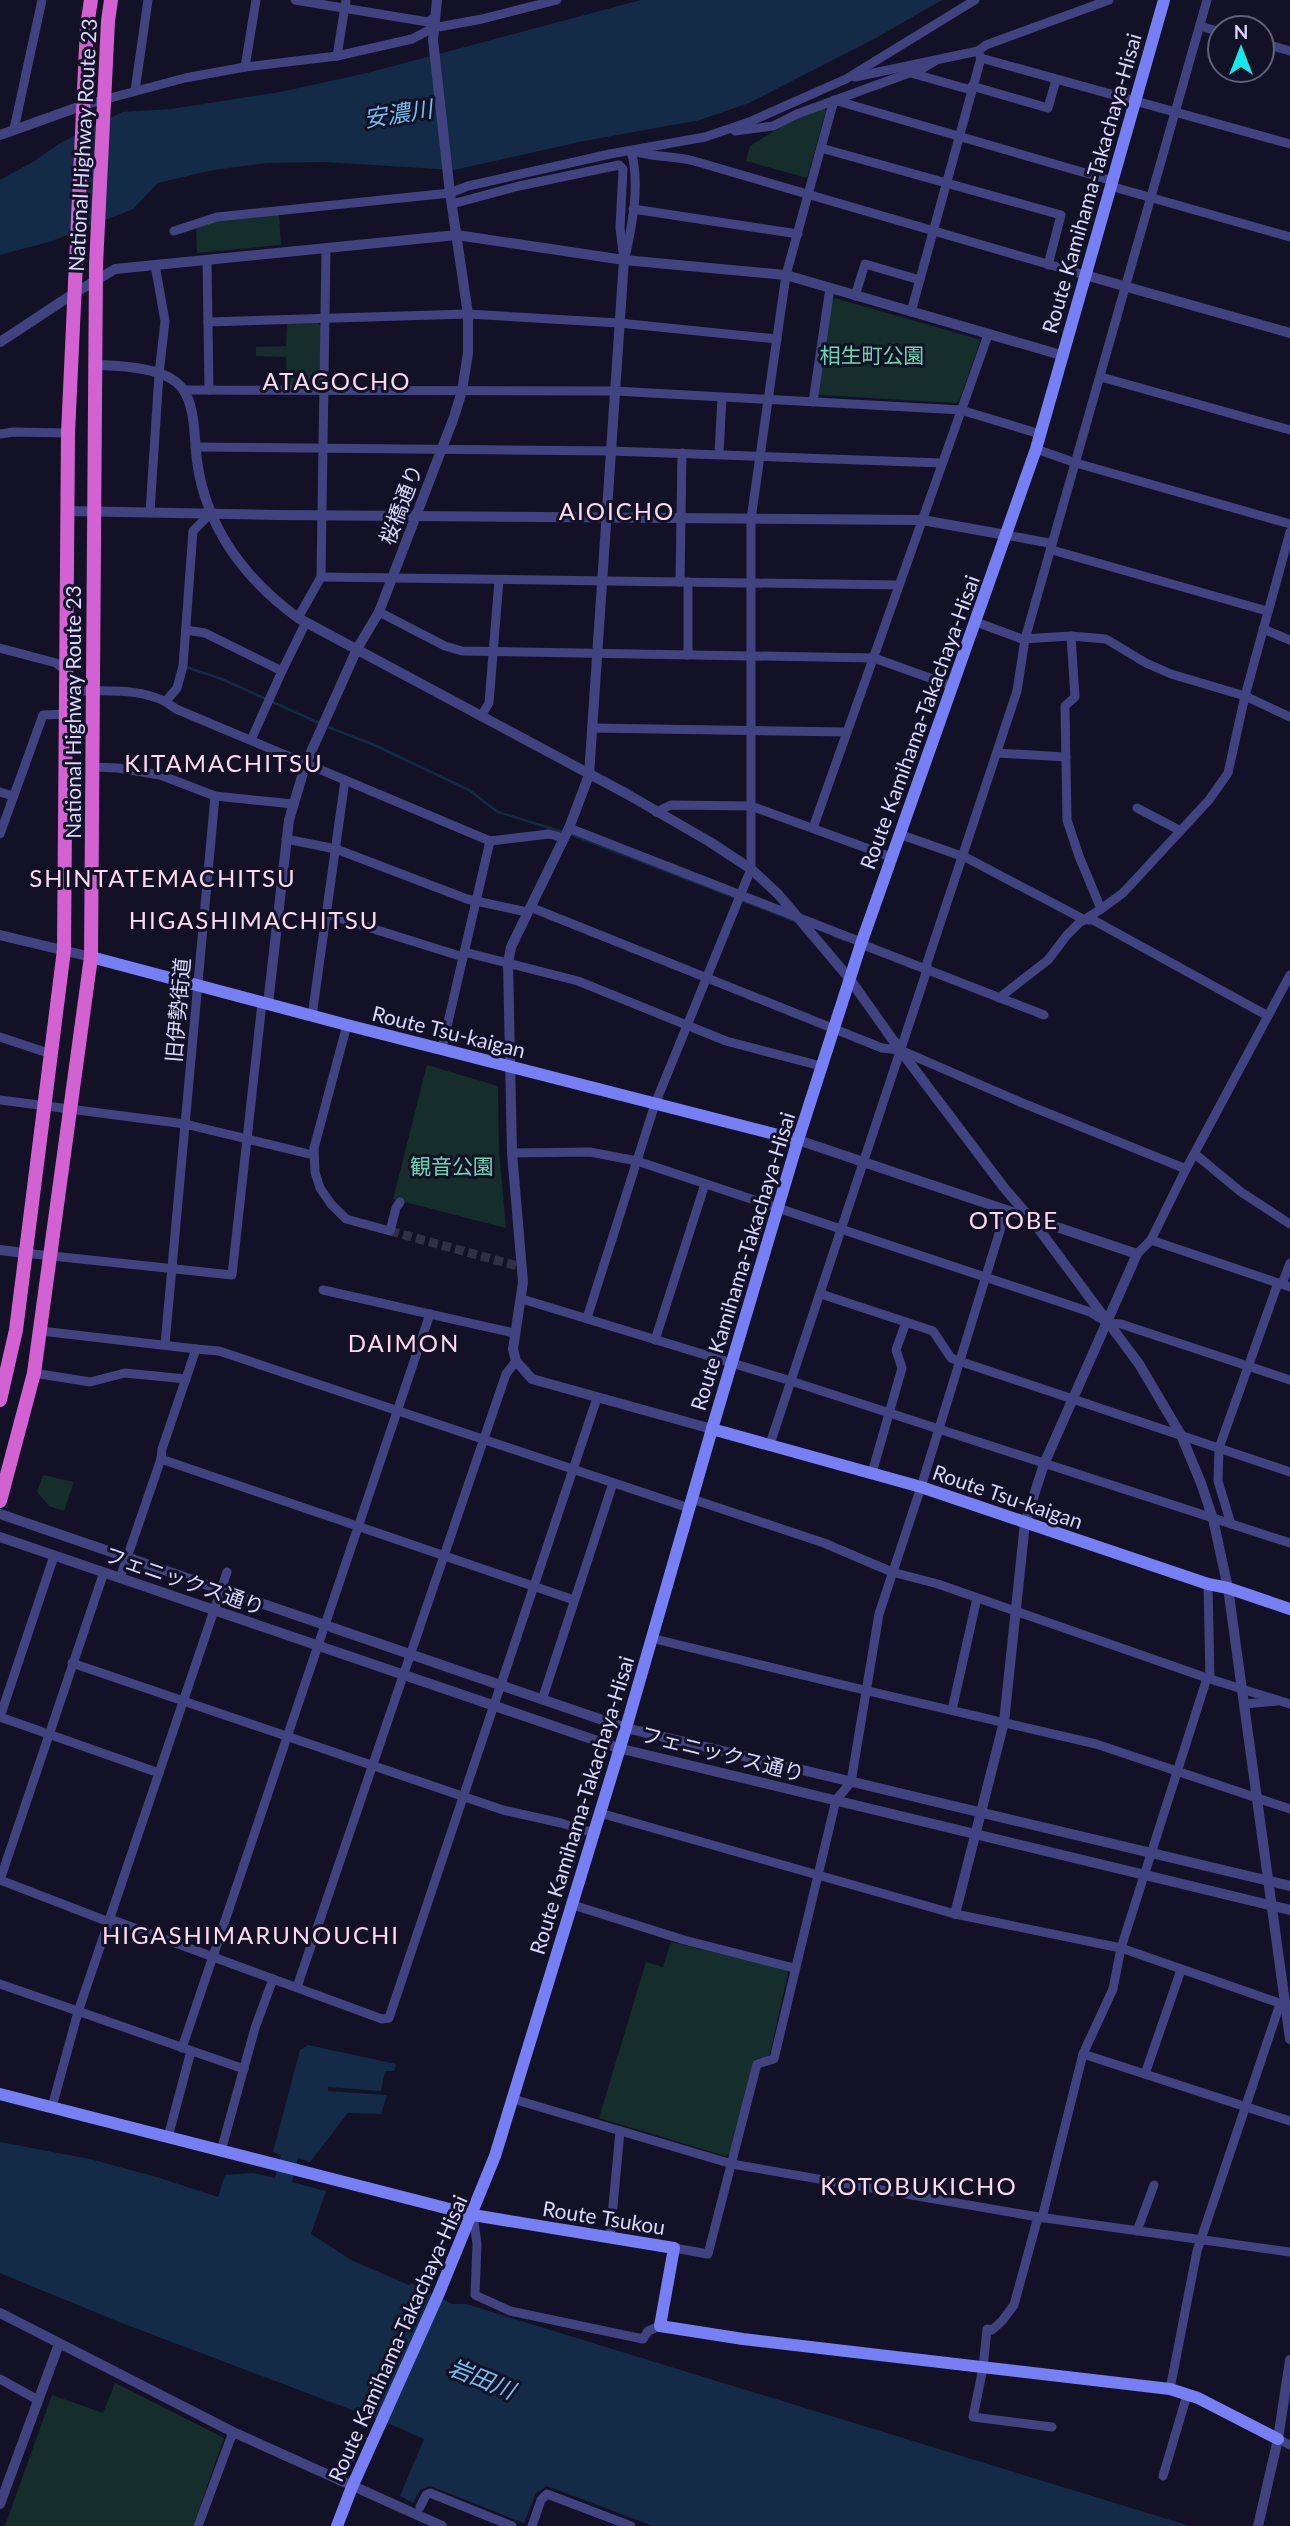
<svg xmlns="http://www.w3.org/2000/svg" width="1290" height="2526" font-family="Lato,'Noto Sans JP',sans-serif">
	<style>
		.green { fill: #152e2b }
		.water { fill: #132b47 }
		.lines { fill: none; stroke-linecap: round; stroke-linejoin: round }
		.stream { stroke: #132b47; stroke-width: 2.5 }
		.minor-tunnel { stroke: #312f45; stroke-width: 9; stroke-dasharray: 9 4.5; stroke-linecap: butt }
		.minor { stroke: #404380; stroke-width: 9 }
		.tertiary { stroke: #404380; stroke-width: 10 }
		.secondary { stroke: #777ff4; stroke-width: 12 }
		.trunk { stroke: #d262d2; stroke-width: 14 }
		.labels { text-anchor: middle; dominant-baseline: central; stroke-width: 6; stroke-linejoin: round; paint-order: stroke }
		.street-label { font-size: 21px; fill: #d9d8fc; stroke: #131125 }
		.park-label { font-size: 21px; fill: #69d6b2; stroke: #131125 }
		.water-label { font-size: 23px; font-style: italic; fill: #6fc1f3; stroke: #131125 }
		.quarter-label { font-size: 24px; letter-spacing: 2px; fill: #fcdaf2; stroke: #131125 }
	</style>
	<rect width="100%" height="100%" fill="#131125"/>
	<g class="green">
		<polygon points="824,108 826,111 807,178 746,161 750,146 798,116"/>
		<polygon points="279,213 281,245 197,253 196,229 212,220"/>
		<polygon points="835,298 978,339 980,342 959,401 955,403 820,395 818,393 831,301"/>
		<polygon points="317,323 321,326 319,382 316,386 287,387 286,357 256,356 256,347 286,346 287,324"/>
		<polygon points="427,1065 498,1086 499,1151 506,1228 393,1199"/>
		<polygon points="43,1475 74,1482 64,1511 49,1506 37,1492"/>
		<polygon points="671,1942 786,1970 788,1973 770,2053 768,2056 755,2059 730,2154 725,2156 599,2118 646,1962 663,1967"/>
		<polygon points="115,2383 224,2438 193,2526 5,2526 52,2395 103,2413"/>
	</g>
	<g class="water">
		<polygon points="641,0 942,0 876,38 749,103 700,120 584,141 454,170 324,162 267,163 213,170 158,183 133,209 52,241 0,255 0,180 36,160 60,143 122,112 171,109 280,92 367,73"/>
		<polygon points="308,2045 396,2064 394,2071 385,2071 381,2091 328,2087 328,2091 387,2095 381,2114 348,2113 310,2162 298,2158 292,2182 326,2191 311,2234 353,2261 409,2285 411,2283 452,2304 466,2304 1190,2526 653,2526 547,2486 536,2493 524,2523 430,2486 420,2490 413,2503 400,2496 424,2439 397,2427 119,2322 0,2273 0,2142 90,2159 160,2178 218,2197 225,2175 253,2173 275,2178 281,2155 273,2152 300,2050"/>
	</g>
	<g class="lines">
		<g class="stream">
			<polyline points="186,667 222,679 319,723"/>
			<polyline points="325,726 372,744 469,790 498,812 563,832"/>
			<polyline points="570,834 795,921"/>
			<polyline points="834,936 844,940"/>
		</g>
		<polyline class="minor-tunnel" points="390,1231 521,1267"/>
		<g class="minor">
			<polyline points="295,0 428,22 435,17"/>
			<polyline points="1200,26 1220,32"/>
			<polyline points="1262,43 1290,51"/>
			<polyline points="978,51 986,45 1109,0"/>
			<polyline points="337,56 346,0"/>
			<polyline points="981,58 1290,144"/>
			<polyline points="245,67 256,0"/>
			<polyline points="911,73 971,90"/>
			<polyline points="855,77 978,51 981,58 911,312"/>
			<polyline points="972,86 1048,108 1056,80"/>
			<polyline points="135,91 148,0"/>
			<polyline points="84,105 185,78 245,67 337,56 412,39 433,28 482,19 557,0"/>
			<polyline points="14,129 42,0"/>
			<polyline points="735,131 773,126 797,114 923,68 935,61"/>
			<polyline points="821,148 1061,215 1048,265"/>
			<path d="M633,151C654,158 672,155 694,161L1085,275"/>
			<polyline points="1110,186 1290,237"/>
			<polyline points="452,204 519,186 619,165 623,169 620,228 624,260"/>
			<polyline points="633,209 798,234"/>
			<polyline points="174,231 217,217 450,193 468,186 610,154 705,137 749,122 846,79 975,0"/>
			<path d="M626,253C633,221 640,182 631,151"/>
			<polyline points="207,261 209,390"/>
			<polyline points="855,296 865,264 920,280"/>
			<polyline points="208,322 468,314 619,323 777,339"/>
			<polyline points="1101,377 1290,430"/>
			<polyline points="184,390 615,391 961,410 1040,434"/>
			<polyline points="813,402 830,288"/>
			<polyline points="0,434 13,432 68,433"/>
			<polyline points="195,447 611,451 942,463"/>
			<polyline points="1036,449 1076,463 1290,524"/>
			<polyline points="719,454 722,397"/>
			<polyline points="150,512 159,374 165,321 155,265"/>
			<polyline points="1290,532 1245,696 1228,773 1209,800 1123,893 1101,909 1079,856 1067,820 1065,706 1075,697 1071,636 1106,639 1146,663 1171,674 1245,696 1290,717"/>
			<polyline points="1006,535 1049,543 1052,550 1267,611"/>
			<polyline points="321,577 899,585"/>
			<polyline points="680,582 682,453"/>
			<polyline points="688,582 688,655"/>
			<polyline points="379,612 445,646 462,651 874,658 952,686"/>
			<polyline points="298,618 321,577 326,249"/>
			<polyline points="976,622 1022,639 1071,636"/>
			<polyline points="1263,629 1290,640"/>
			<polyline points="186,630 205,633 282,671 251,740"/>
			<polyline points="0,648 56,663 65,670"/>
			<polyline points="282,671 306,622"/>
			<path d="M65,691C100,692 148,685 176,709L490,841L549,834L564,838"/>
			<polyline points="166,701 177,688 183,666 193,531 211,513"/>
			<polyline points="481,716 489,703 499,580"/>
			<polyline points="592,728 847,732"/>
			<polyline points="997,753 1066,757"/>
			<polyline points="93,767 118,768 160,775 215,796 293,804"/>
			<polyline points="0,792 13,796"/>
			<polyline points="1137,808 1179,830"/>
			<polyline points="656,812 671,805 751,806 891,857"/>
			<polyline points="569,828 861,942"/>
			<polyline points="813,828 988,335"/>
			<polyline points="0,834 43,715 65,714"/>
			<polyline points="899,834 967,858 1085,920 1093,920 1268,1016"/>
			<polyline points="286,839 336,849 467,899 527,912"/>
			<polyline points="530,907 882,1048 900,1050 1020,1102 1186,1169"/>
			<polyline points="326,914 463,957"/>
			<polyline points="861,944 1044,1015"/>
			<polyline points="464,952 578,981 726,1041 821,1066"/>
			<polyline points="999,998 1048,960 1067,935 1079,923 1101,909"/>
			<polyline points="312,1016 345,780"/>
			<polyline points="347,1025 314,1148 315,1172 320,1188 331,1204 346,1219 390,1231 396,1208 400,1202"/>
			<polyline points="0,1037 51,1054"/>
			<polyline points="442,1048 490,841"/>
			<polyline points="0,1100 185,1124 313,1155"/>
			<polyline points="512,1153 590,1152 637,1161 1090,1312 1108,1323 1121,1324 1290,1380"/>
			<polyline points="1195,1154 1241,1192 1290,1224"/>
			<polyline points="1151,1240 1290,1287"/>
			<polyline points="24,1253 232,1275 262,1003"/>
			<polyline points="1137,1254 1151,1240 1186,1169 1290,975"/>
			<polyline points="1282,1284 1290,1263"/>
			<polyline points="323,1290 514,1333"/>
			<polyline points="821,1294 933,1331 951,1358 959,1361 1290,1472"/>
			<polyline points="522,1299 791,1381 1290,1543"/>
			<polyline points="587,1318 655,1104 751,869 751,519 786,275 834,100 1113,181"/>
			<polyline points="41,1331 196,1349"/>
			<polyline points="655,1340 705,1184"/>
			<polyline points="165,1344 215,796"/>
			<polyline points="34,1373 90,1382 125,1373 186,1379"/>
			<polyline points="770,1444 927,970 927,963 1017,691 1025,639 1207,0"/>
			<polyline points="161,1459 574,1600"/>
			<polyline points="872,1473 902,1368 896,1350 906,1322"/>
			<polyline points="692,1499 824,1543 892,1572 938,1584 1207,1678 1290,1704"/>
			<polyline points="1231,1524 1218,1481 1219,1448 1278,1283"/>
			<polyline points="120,1578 161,1459 162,1449 196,1349 219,1351 689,1508"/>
			<polyline points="1208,1584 1210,1679"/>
			<polyline points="651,1638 864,1690 1096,1744 1290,1809"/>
			<polyline points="72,1663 503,1810 561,1823 594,1833"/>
			<polyline points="542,1700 613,1483"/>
			<polyline points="1244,1704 1277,1701"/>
			<polyline points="952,1710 977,1598"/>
			<polyline points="0,1717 54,1556"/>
			<polyline points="0,1717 159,1773"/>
			<polyline points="600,1813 955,1914 1121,1948 1288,2006"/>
			<polyline points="0,1880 104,1572"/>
			<polyline points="0,1880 109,1922"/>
			<polyline points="573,1905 684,1940 794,1968"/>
			<polyline points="110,1919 382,2019 389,2018 597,1398"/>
			<polyline points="0,1984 244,2069"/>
			<polyline points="297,1987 506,1374 516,1361"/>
			<polyline points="182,2048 430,1314"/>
			<polyline points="1083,2054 1290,2121"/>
			<polyline points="1145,2074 1181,1970"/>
			<polyline points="513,2099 732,2164 1038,2217 1290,2252"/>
			<polyline points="52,2107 78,2012 227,1572"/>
			<polyline points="168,2137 191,2051"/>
			<polyline points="221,2151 255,2028 273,1979"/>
			<polyline points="473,2215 477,2244 475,2295 510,2311 643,2339 648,2331 660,2326"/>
			<polyline points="1038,2217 1014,2305 1002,2321 992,2330 987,2329 983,2368 973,2417 1052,2427"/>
			<polyline points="1042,2218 1083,2054 1113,1989 1121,1948 1207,1678"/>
			<polyline points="1137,2231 1154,2185"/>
			<polyline points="610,2238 620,2131"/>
			<polyline points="674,2248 708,2254 757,2064 774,2059 836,1800 851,1782 879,1614 921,1487 1006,1211"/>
			<polyline points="0,2379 38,2400"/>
			<polyline points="1170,2389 1197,2251 1280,2004"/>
			<polyline points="1278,2439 1290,2445"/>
			<polyline points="1163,2476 1187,2395"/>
			<polyline points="420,2507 426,2495 430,2493 512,2526"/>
			<polyline points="198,2526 233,2432"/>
			<polyline points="532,2526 541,2500 547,2494 631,2526"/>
		</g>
		<g class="tertiary">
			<polyline points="0,135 84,105"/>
			<polyline points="624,260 589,775 569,828 511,947 508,963 512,1153 523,1282 513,1349 516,1361 532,1379 712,1429"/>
			<polyline points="1085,275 1290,333"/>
			<polyline points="0,342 73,294 115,269 457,235 624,260 786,275 1061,355"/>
			<path d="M97,365C121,366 166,367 182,388C196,406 194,439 197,461C206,527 245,579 298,618L627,794L710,842L751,869L778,894L849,978L900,1050L1005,1189L1032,1220L1139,1364L1181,1435L1201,1483L1213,1519L1228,1588L1290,2039"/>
			<polyline points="67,511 277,515 922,520 1006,535"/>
			<polyline points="0,935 91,957"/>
			<polyline points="268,1004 289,820 306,763 357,649 379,612 454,417 462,391 468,353 468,314 450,193 433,40 437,0"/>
			<polyline points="798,1140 1137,1254 1044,1464 1025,1523 1004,1722 955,1914"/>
			<polyline points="0,1250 24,1253"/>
			<polyline points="0,1514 626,1728 1290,1886"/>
			<polyline points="0,1537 618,1748 1290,1910"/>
			<polyline points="0,2313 233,2432 442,2526"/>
			<polyline points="0,2504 59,2344"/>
			<polyline points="1258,2526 1278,2439 1290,2360"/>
		</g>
		<g class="secondary">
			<polyline points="91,957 347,1025 798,1140"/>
			<polyline points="712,1429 921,1487 1208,1584 1228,1588 1290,1609"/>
			<polyline points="0,2094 473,2215 674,2248 660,2326 743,2339 1170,2389 1198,2398 1278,2439"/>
			<polyline points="337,2526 352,2487 439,2293 495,2156 626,1728 712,1429 798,1140 861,944 1036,449 1164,0"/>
		</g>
		<g class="trunk">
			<polyline points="0,1400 16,1330 64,950 68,433 87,26 91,0"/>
			<polyline points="0,1501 34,1373 91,957 96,265 108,21 111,0"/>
		</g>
	</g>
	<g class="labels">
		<g class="street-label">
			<text transform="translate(82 145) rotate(-87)">National Highway Route 23</text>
			<text transform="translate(1091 183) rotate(-74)">Route Kamihama-Takachaya-Hisai</text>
			<text transform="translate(400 504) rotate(-69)">桜橋通り</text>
			<text transform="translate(72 712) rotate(-90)">National Highway Route 23</text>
			<text transform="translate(919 722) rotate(-70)">Route Kamihama-Takachaya-Hisai</text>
			<text transform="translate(177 1010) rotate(-85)">旧伊勢街道</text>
			<text transform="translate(449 1031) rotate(14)">Route Tsu-kaigan</text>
			<text transform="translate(742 1261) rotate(-73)">Route Kamihama-Takachaya-Hisai</text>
			<text transform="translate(1008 1496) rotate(19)">Route Tsu-kaigan</text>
			<text transform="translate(185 1580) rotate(19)">フェニックス通り</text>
			<text transform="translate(723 1753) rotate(14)">フェニックス通り</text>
			<text transform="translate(581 1805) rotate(-73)">Route Kamihama-Takachaya-Hisai</text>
			<text transform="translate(604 2217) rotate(9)">Route Tsukou</text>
			<text transform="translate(397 2338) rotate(-66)">Route Kamihama-Takachaya-Hisai</text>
		</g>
		<g class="park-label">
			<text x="872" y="354">相生町公園</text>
			<text x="452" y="1165">観音公園</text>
		</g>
		<g class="water-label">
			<text transform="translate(398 113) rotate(-9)">安濃川</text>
			<text transform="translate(482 2378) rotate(22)">岩田川</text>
		</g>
		<g class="quarter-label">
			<text x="337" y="380">ATAGOCHO</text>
			<text x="617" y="510">AIOICHO</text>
			<text x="224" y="762">KITAMACHITSU</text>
			<text x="163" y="877">SHINTATEMACHITSU</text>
			<text x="254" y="919">HIGASHIMACHITSU</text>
			<text x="1014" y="1219">OTOBE</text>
			<text x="404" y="1342">DAIMON</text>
			<text x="251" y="1934">HIGASHIMARUNOUCHI</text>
			<text x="919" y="2185">KOTOBUKICHO</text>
		</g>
	</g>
	<g transform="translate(1241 49)"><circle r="33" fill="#131125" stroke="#62617b" stroke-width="2"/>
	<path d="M0-5L12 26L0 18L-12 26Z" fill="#14e8eb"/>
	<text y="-10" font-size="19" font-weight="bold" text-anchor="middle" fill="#d9d8fc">N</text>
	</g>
</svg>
